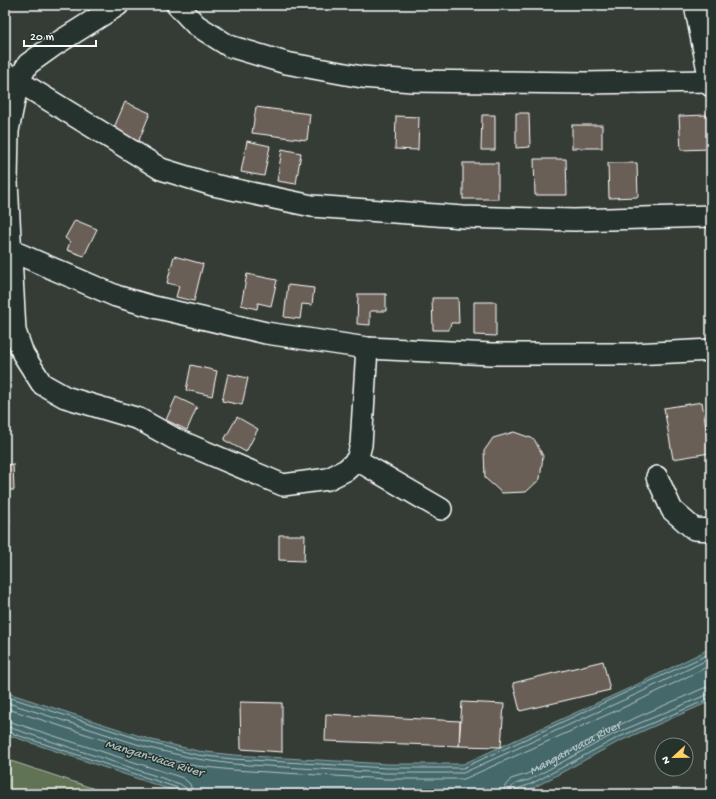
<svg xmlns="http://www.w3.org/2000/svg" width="716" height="799" font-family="'Gochi Hand',sans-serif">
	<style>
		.green { fill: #617355; stroke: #b0b9aa }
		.water { fill: #44686a; stroke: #8fa4a6 }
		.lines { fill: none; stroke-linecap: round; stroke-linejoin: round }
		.shore { stroke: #b4c3c3; stroke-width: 1 }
		.building { fill: #6b5f56; stroke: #fff }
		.minor-casing { stroke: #fff; stroke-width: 24 }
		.minor { stroke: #26332d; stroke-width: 21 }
		.labels { text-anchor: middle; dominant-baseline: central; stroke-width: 3; stroke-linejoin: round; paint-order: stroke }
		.water-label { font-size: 13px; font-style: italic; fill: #abbbbc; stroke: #26332d }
	</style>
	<rect width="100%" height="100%" fill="#343c35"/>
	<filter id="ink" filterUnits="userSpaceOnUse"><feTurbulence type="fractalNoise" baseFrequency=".025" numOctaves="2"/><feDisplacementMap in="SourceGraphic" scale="8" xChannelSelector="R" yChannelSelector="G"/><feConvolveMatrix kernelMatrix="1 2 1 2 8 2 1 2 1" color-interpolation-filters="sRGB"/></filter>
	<g filter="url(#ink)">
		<polygon class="green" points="5,759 110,794 5,794"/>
		<polygon class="water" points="709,649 711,649 711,701 618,742 533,788 512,794 183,794 5,734 5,692 152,740 198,751 234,755 387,764 463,764 634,686"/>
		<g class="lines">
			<g class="shore">
				<polyline points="5,696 151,743 197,755 233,759 387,768 463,768 711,653"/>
				<polyline points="5,702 149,748 197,759 233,764 386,773 463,773 637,694 711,658"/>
				<polyline points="5,708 147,754 196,766 233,770 386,779 464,779 640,700 711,665"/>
				<polyline points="5,720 183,778 190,784 193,794"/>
				<polyline points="5,726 180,784 186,788 187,794"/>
				<polyline points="5,731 178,788 182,794"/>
				<path id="s1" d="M503,794L505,786L511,779L527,774L612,728L704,688L711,687"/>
				<path d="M509,794C510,783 521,782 529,780L614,734L711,693"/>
				<polyline points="514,794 517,789 531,784 617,738 711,698"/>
			</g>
		</g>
		<g class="building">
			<polygon points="125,102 150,113 135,150 113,130"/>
			<polygon points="256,107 310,114 307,140 252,133"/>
			<polygon points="516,113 529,113 530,147 516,148"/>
			<polygon points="482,115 495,115 495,150 481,150"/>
			<polygon points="707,115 709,149 681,150 679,116"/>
			<polygon points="396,116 419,117 418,150 395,149"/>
			<rect x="572" y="125" width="30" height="23"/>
			<polygon points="247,141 270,146 264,176 241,172"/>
			<polygon points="282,149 301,153 296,184 277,181"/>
			<polygon points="534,159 566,159 567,195 535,195"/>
			<rect x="463" y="163" width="35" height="36"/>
			<polygon points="608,163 637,163 638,197 609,198"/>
			<polygon points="75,220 97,229 84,256 67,250 70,242 65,238"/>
			<polygon points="174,256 203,264 194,301 176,297 179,286 167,283"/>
			<polygon points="247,274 277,280 271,306 258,303 257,309 241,305"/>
			<polygon points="288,285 314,288 312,305 302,304 300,319 284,317"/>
			<polygon points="358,294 386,294 386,311 370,311 370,325 357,324"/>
			<polygon points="432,298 458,298 459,323 451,323 449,330 433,330"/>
			<polygon points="474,302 496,302 496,336 474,335"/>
			<polygon points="191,365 217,371 212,396 186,390"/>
			<polygon points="228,374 248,378 242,405 222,401"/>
			<polygon points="176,397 197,407 187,430 166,420"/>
			<polygon points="702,402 710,453 673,459 664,408"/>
			<polygon points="237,417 258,429 246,452 224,440"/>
			<polygon points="514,432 534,439 543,456 540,479 526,492 502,493 485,478 484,451 493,438"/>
			<polygon points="13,464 14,490 5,490 5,465"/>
			<polygon points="5,504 9,504 10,523 5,523"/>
			<polygon points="279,535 305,535 304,561 279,560"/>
			<polygon points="5,591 8,591 9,616 5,616"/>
			<polygon points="603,661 610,690 520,711 513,683"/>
			<polygon points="240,702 282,703 282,752 241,749"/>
			<polygon points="462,702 504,704 501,747 459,746"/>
			<polygon points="326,714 460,721 459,746 325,741"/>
		</g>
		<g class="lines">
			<defs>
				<g id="minor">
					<polyline points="118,5 56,44 28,64 18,81 8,131 7,182 15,331 23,354 42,384 65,397 139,419 175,439 283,485 328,479 346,470 357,460 361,445 367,348"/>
					<polyline points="177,5 196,25 229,46 286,63 362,77 412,81 585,83 710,81"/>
					<polyline points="695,5 711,86"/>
					<polyline points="5,73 161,169 213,185 312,206 463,217 574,220 711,216"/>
					<polyline points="12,251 116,296 154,307 266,333 367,348 491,354 634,354 711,350"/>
					<polyline points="357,460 441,509"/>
					<polyline points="657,477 672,510 694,529 711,530"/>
				</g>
			</defs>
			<use href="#minor" class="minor-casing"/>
			<use href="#minor" class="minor"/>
		</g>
	</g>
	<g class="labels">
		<g class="water-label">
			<text stroke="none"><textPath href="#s1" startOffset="89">Mangan-vaca River</textPath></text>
			<text transform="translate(154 759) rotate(17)">Mangan-vaca River</text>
		</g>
	</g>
	<rect width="716" height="799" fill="none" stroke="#26332d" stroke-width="20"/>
	<rect x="10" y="10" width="696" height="779" fill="none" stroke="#fff" stroke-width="1.5" filter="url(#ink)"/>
	<g transform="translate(674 757) rotate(248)"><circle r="19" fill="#26332d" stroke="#7d8581"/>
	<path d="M0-3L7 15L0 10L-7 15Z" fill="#ffd166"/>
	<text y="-6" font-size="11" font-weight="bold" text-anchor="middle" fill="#ffffff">N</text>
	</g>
	<path d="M24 40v6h72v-6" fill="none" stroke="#ffffff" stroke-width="2"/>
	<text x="30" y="40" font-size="12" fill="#ffffff" stroke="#26332d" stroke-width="3" paint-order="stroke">20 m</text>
</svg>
